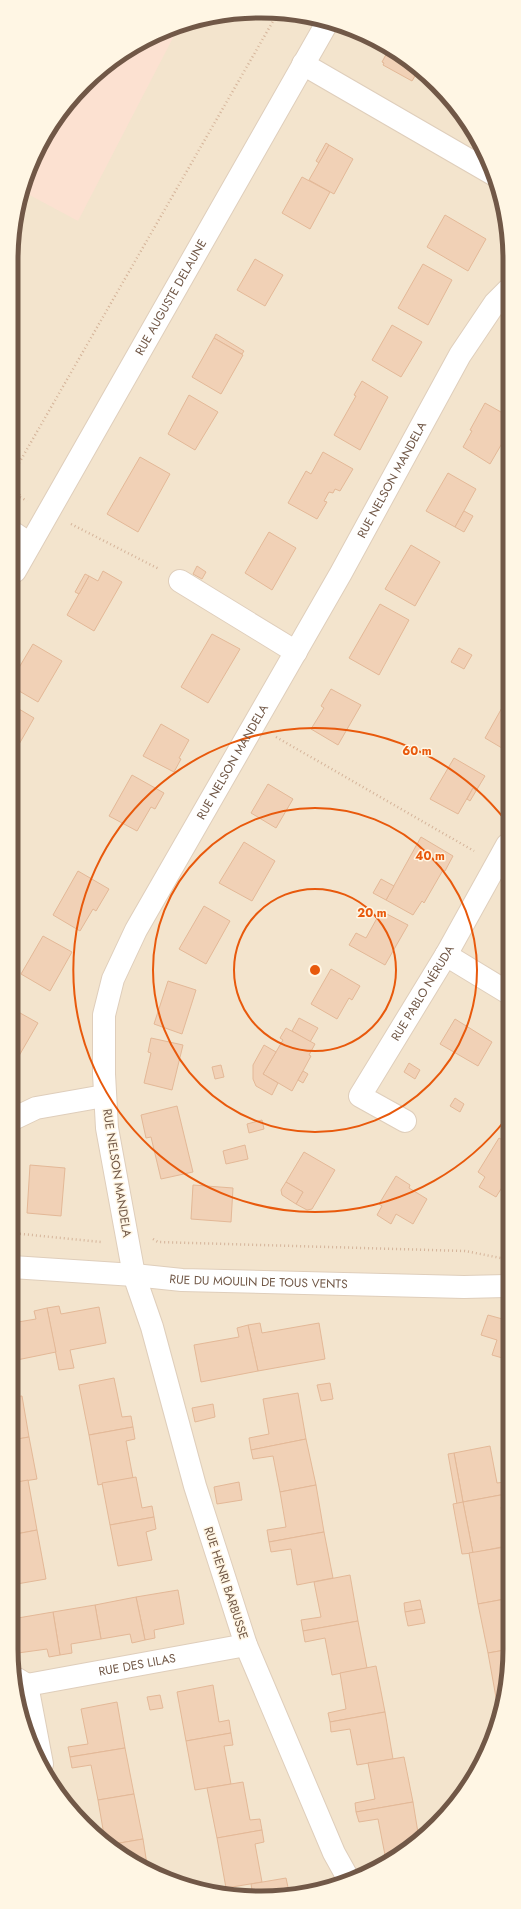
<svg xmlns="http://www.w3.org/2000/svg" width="521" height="1909" font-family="Jost,sans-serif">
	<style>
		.residential { fill: #f3e4cd }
		.commercial { fill: #fce1d1 }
		.building { fill: #f1d1b6; stroke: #e3b897 }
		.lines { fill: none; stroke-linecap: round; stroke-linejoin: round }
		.minor-casing { stroke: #dfcebb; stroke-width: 24 }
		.tertiary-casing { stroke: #dfcebb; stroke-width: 24 }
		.path { stroke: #d5b49a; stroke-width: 2.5; stroke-dasharray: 1 3; stroke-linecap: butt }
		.minor { stroke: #fff; stroke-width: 22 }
		.tertiary { stroke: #fff; stroke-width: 22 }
		.ring { fill: none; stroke: #e8590c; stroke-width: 2 }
		.labels { text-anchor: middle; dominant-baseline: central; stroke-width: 3; stroke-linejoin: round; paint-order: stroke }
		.street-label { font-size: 12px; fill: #715847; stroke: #fff6e4 }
		.rim { fill: none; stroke: #715847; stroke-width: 5 }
		.centre { fill: #e8590c; stroke: #fff6e4; stroke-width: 2 }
		.ring-label { font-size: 12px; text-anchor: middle; font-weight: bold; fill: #e8590c; stroke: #fff6e4; stroke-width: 3; stroke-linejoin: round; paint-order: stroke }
	</style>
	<rect width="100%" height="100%" fill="#fcf2de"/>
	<polygon class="residential" points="212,16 309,16 385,44 448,96 491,165 508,228 505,1697 476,1773 413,1846 340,1885 244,1897 150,1872 73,1813 30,1744 11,1648 16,212 53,122 122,53"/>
	<polygon class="commercial" points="177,30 78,221 24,192 53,122 122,53"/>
	<g class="building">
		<polygon points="389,49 418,71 412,81 383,65 384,63 382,62"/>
		<polygon points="326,143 329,145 319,163 316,161"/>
		<polygon points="329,145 353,159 334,194 309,180"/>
		<polygon points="302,177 330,192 310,229 282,213"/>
		<polygon points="445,215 486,239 468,271 427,247"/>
		<polygon points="255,259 283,275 265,306 237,290"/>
		<polygon points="423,264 452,280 428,325 398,308"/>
		<polygon points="392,325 422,342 401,377 372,360"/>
		<polygon points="216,334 244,351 242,354 214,338"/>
		<polygon points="214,338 243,355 221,394 192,377"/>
		<polygon points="362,381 388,397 360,450 334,435 356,396 354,395"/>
		<polygon points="189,395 218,412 195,450 168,434"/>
		<polygon points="485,403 508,416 508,433 490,464 463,447 472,431 470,430"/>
		<polygon points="323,452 353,469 340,491 335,489 333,493 329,492 324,501 327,502 317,519 288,503 306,471 311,474"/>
		<polygon points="140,457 170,474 138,532 107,514"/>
		<polygon points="448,473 476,489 455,527 426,511"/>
		<polygon points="464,511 473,516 464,532 455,527"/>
		<polygon points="269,532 296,548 272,590 245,573"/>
		<polygon points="411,545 440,562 415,606 385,589"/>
		<polygon points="197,566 206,572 202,579 193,574"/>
		<polygon points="103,571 122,582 94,631 67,615 89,576 98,581"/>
		<polygon points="85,574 89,576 79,594 75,592"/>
		<polygon points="380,604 409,620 379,675 349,658"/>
		<polygon points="212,634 240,649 208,703 181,687"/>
		<polygon points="33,644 62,661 38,702 14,688 14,676"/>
		<polygon points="459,648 472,655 464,669 451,662"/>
		<polygon points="331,689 361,705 338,745 311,729 324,708 321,706"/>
		<polygon points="14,706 34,718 14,753"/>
		<polygon points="503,706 507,708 507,751 485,738"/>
		<polygon points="161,724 189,740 179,758 181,759 174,772 143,756"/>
		<polygon points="454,758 485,776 476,791 473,788 458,814 430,799"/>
		<polygon points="132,775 164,793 155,809 151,807 137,831 109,816"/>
		<polygon points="268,784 293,799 276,828 251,813"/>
		<polygon points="473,788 476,791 470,801 467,799"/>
		<polygon points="421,837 453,856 445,871 443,870 424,903 422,901 413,915 386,900"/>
		<polygon points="244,842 275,861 252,901 219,883"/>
		<polygon points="78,871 109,889 96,911 93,909 80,931 53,915"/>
		<polygon points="381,879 394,886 386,900 373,893"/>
		<polygon points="204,906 230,921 206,964 179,949"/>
		<polygon points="381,911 408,925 385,965 349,945 356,933 366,938"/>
		<polygon points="43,936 72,952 50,991 21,974"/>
		<polygon points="331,969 360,986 352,1000 349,998 337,1019 311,1004"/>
		<polygon points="168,981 196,990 182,1034 154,1024"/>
		<polygon points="13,1009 38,1023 16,1061 13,1060"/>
		<polygon points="299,1018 318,1028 310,1042 292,1031"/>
		<polygon points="455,1019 492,1042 478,1066 440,1044"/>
		<polygon points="286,1028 315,1044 309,1055 311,1056 292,1091 263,1074 283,1040 280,1038"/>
		<polygon points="151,1038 183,1045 172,1090 144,1083 151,1053 148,1052"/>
		<polygon points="264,1045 276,1052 263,1074 278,1083 272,1095 256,1086 253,1079 253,1065"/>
		<polygon points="409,1063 420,1070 415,1079 404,1072"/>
		<polygon points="221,1065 224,1077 215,1079 212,1067"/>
		<polygon points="303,1071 308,1074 303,1083 298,1080"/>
		<polygon points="455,1098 464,1104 460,1112 450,1106"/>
		<polygon points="177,1106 193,1172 161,1179 151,1137 146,1138 141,1115"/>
		<polygon points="262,1120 264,1129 249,1133 247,1124"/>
		<polygon points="499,1138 506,1142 506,1181 496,1197 479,1187 485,1177 478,1172"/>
		<polygon points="245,1145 248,1159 226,1164 223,1151"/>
		<polygon points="304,1152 335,1170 312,1209 307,1210 296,1204 303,1192 286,1182"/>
		<polygon points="30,1165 65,1168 61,1216 27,1213"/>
		<polygon points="396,1176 410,1185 409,1188 427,1199 413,1224 396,1214 391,1224 377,1215 382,1206 379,1204"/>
		<polygon points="286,1182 303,1192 296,1204 282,1195 281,1190"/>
		<polygon points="193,1185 233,1188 231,1222 191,1219"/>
		<polygon points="59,1306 61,1314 99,1307 106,1343 70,1350 74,1368 59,1370 47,1308"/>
		<polygon points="47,1308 56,1352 12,1361 12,1323 36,1319 34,1311"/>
		<polygon points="488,1315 506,1320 506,1359 492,1355 497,1340 481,1335"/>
		<polygon points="260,1323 262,1333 319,1323 325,1359 258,1371 248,1325"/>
		<polygon points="248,1325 258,1371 201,1382 194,1345 239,1337 237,1328"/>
		<polygon points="114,1378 122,1417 131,1416 133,1427 89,1435 79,1385"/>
		<polygon points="330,1383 333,1399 321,1401 317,1385"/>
		<polygon points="298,1393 306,1439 251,1450 249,1438 269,1434 263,1399"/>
		<polygon points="22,1396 29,1437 12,1440 12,1397"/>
		<polygon points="213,1404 215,1417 195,1422 192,1408"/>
		<polygon points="133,1427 135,1439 126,1441 133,1478 98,1485 89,1435"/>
		<polygon points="29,1437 37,1479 12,1483 12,1440"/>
		<polygon points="306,1439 316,1485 280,1492 273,1456 253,1459 251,1450"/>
		<polygon points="490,1446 497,1483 505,1482 506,1494 463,1502 454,1453"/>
		<polygon points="454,1453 463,1502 457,1504 448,1454"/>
		<polygon points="136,1477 142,1508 152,1506 154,1517 110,1525 102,1483"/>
		<polygon points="28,1480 37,1530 11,1535 12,1483"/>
		<polygon points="239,1482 242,1500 217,1504 214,1487"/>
		<polygon points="316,1485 324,1532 269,1542 267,1530 286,1527 280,1492"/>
		<polygon points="506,1494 506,1506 501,1507 506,1546 473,1553 463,1502"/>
		<polygon points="463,1502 473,1553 462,1554 453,1504"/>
		<polygon points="154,1517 156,1529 146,1532 152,1560 118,1566 110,1525"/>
		<polygon points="37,1530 46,1579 11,1585 11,1535"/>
		<polygon points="324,1532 333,1578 297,1585 291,1549 271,1552 269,1542"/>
		<polygon points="505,1547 505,1599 478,1604 469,1553"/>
		<polygon points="350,1575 358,1621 303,1631 301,1620 321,1617 314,1582"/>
		<polygon points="178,1590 184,1624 154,1630 155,1638 145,1640 136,1597"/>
		<polygon points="136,1597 145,1640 132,1643 130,1634 101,1639 95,1605"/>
		<polygon points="505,1599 505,1650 488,1653 478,1604"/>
		<polygon points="420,1600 422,1609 405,1612 404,1603"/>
		<polygon points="95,1605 101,1639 71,1644 72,1653 60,1655 53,1612"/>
		<polygon points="422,1609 425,1623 408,1626 405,1612"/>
		<polygon points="53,1612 60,1655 49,1657 47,1649 18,1653 12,1619"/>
		<polygon points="358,1621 367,1668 332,1675 325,1638 305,1642 303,1631"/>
		<polygon points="505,1650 505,1697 503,1702 497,1703 488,1653"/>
		<polygon points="376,1666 385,1712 330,1722 328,1713 346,1709 340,1673"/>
		<polygon points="213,1685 219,1722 229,1720 231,1733 186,1741 177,1692"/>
		<polygon points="160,1695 163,1708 150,1710 147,1697"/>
		<polygon points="117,1702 125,1748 70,1757 68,1747 88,1744 81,1709"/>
		<polygon points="385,1712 393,1759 357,1765 350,1729 331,1732 330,1722"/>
		<polygon points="231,1733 233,1745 224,1746 231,1784 195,1790 186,1741"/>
		<polygon points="125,1748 134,1794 98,1800 91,1765 72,1768 70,1757"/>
		<polygon points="404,1757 413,1802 356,1812 355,1803 375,1799 368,1763"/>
		<polygon points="243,1782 250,1820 260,1819 262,1830 217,1838 207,1788"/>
		<polygon points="134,1794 143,1839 114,1844 102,1835 104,1835 98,1800"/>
		<polygon points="413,1802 419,1839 413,1846 403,1851 385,1855 378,1819 359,1822 356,1812"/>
		<polygon points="262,1830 264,1842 255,1844 262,1882 226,1888 217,1838"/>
		<polygon points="143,1839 148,1871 114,1844"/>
		<polygon points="286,1878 289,1892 253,1896 251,1884"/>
	</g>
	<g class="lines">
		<defs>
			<g id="minor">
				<polyline points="303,64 493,174"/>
				<polyline points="15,534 30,544"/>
				<polyline points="180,581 296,652"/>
				<polyline points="446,955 507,992"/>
				<polyline points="13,1119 36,1108 104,1096"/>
				<path id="s1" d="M405,1121L360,1096L446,955L507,845"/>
				<path id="s2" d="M12,1267L134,1275L182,1280L464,1287L506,1286"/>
				<polyline points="17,1679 27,1685 42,1764"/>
				<path id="s3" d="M27,1685L246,1645"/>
				<path id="s4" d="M349,1880L334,1853L246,1645L195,1486L152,1327L134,1275L107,1128L104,1074V1015L113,979L136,930L341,573L460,355L495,303L508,290"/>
			</g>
			<g id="tertiary">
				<path id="s5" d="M15,571L327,23"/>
			</g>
		</defs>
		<use href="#minor" class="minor-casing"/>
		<use href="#tertiary" class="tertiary-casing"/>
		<g class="path">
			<polyline points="15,470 276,16"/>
			<polyline points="20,497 27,501"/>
			<polyline points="15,506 20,497 15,476"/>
			<polyline points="71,524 159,569"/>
			<polyline points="276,737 474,851"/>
			<polyline points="12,1233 101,1242 101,1240"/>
			<polyline points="153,1239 158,1242 465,1251 506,1259"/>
		</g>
		<use href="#minor" class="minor"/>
		<use href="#tertiary" class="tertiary"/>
	</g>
	<g class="ring">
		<circle cx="315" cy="970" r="81"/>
		<circle cx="315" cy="970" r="162"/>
		<path d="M506 1119A242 242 0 1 1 506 821"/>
	</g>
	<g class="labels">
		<g class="street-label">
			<text stroke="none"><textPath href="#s5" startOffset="315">RUE AUGUSTE DELAUNE</textPath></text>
			<text stroke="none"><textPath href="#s4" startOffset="1515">RUE NELSON MANDELA</textPath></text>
			<text stroke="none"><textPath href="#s4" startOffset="1191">RUE NELSON MANDELA</textPath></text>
			<text stroke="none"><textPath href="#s1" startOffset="172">RUE PABLO NÉRUDA</textPath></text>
			<text transform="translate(117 1173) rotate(81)">RUE NELSON MANDELA</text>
			<text stroke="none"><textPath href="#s2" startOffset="247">RUE DU MOULIN DE TOUS VENTS</textPath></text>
			<text transform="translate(226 1583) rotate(72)">RUE HENRI BARBUSSE</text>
			<text stroke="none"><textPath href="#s3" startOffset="112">RUE DES LILAS</textPath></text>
		</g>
	</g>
	<path d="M0 0H521V1909H0ZM260 18H261A242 242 0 0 1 503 260V1649A242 242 0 0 1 261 1891H260A242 242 0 0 1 18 1649V260A242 242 0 0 1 260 18Z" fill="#fff6e4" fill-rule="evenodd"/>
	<path class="rim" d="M260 18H261A242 242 0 0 1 503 260V1649A242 242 0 0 1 261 1891H260A242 242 0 0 1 18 1649V260A242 242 0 0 1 260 18Z"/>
	<circle cx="315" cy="970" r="6" class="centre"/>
	<g class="ring-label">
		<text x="417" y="755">60 m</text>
		<text x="430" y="860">40 m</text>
		<text x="372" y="917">20 m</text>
	</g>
</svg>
